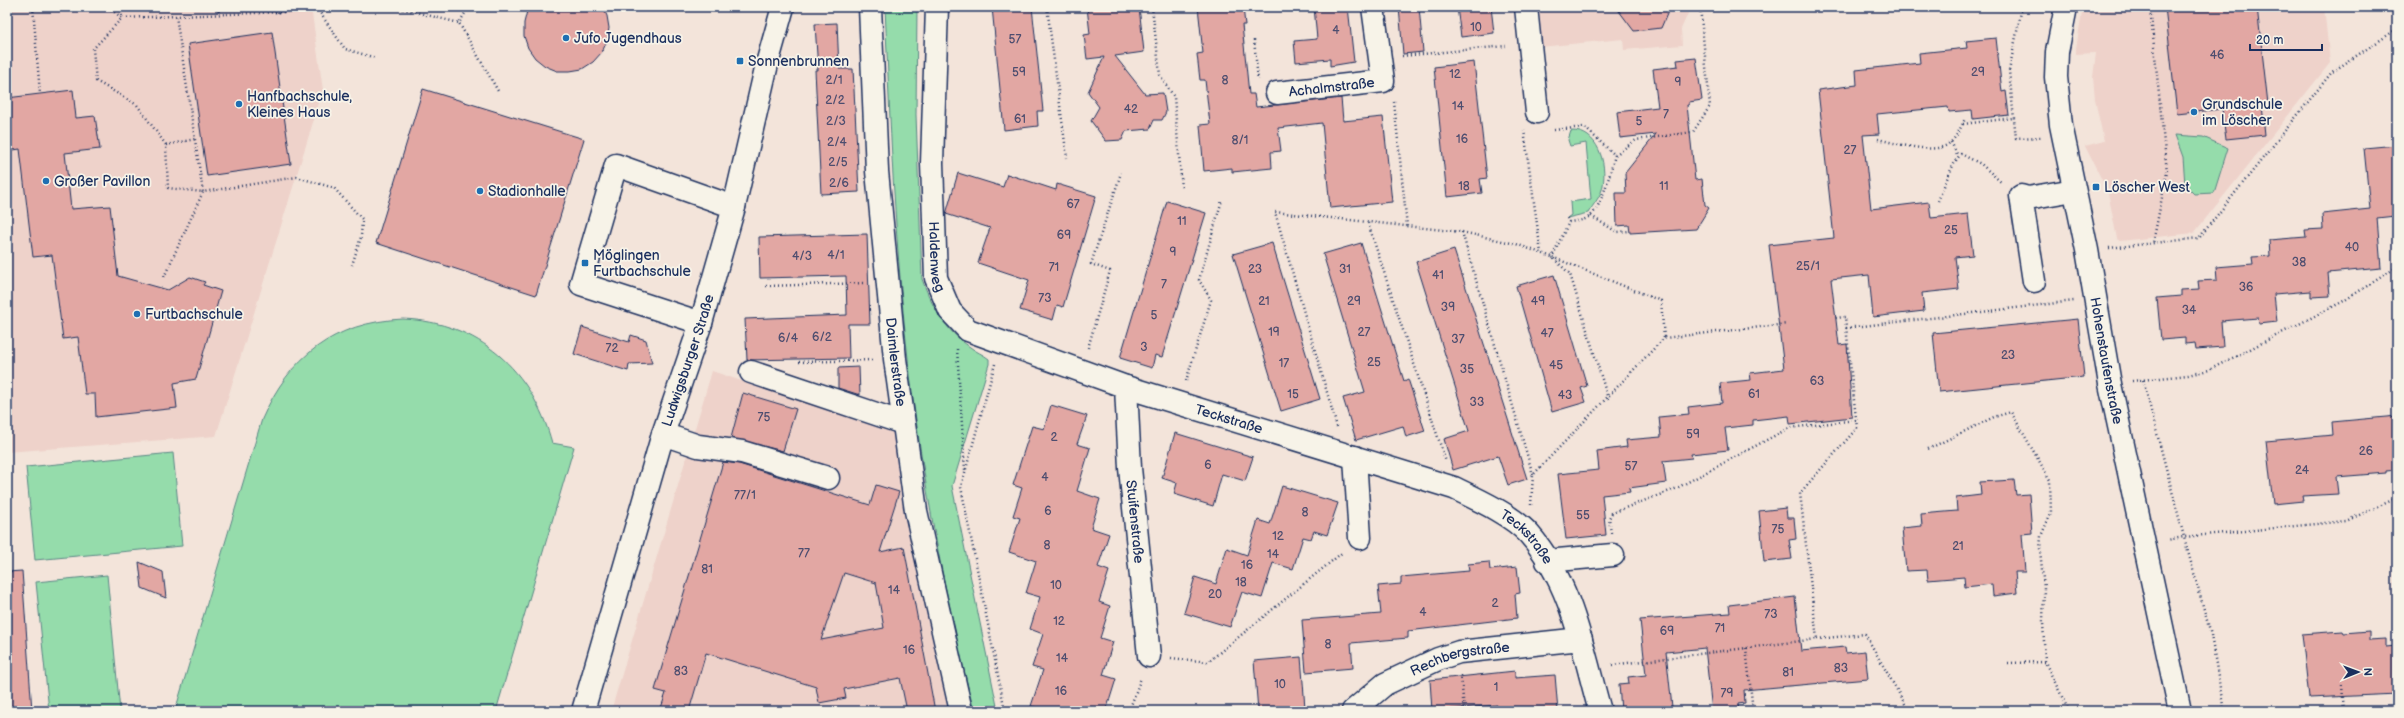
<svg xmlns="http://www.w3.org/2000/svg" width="2404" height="718" font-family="'Balsamiq Sans',sans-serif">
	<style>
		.built { fill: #eed2ca }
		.green { fill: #95dcab; stroke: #588684 }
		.building { fill: #e2a7a3; stroke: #1b2f5e; fill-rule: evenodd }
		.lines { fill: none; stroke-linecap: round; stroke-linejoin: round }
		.minor-casing { stroke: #1b2f5e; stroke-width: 25 }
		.path { stroke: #1b2f5e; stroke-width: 2.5; stroke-dasharray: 1 3; stroke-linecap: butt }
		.minor { stroke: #f7f3e8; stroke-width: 22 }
		.poi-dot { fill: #1f6fb2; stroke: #f7f3e8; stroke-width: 1.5 }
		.labels { text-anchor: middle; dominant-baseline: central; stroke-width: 3.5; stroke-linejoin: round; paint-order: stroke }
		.number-label { font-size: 12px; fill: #4d4d6f }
		.poi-label { font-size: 14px; fill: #1b2f5e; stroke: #f7f3e8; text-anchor: start }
		.street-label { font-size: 14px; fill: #1b2f5e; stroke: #f7f3e8 }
	</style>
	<rect width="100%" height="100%" fill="#f3e4da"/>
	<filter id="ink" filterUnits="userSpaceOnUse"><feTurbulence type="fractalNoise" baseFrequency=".025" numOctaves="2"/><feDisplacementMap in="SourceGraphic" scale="8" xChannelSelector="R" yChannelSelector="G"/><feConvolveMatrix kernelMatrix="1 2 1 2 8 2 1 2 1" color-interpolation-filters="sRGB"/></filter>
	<g filter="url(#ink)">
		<g class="built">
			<polygon points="7,7 311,7 323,90 216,436 7,452"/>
			<polygon points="1535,7 1691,7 1681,29 1682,45 1624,50 1623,39 1540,47"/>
			<polygon points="2083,7 2324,7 2330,63 2194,233 2120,241 2117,239 2108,192 2085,146 2104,141 2095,100 2093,77 2096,53 2075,54"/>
			<polygon points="712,371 895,433 952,711 611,711"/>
		</g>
		<g class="green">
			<path d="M885,7H917L916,115L922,279C932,307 945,330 970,347C976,352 983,354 989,359V364L952,486L998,711H974C949,613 929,513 915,413C896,279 891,143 885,7Z"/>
			<path d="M1571,131C1598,130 1607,163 1603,185C1602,195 1593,205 1588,213L1567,218L1571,215L1570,202L1591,199L1586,143L1570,146L1568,140Z"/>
			<polygon points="2175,135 2203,137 2228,148 2214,193 2194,194 2185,185 2183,157"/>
			<path d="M403,319C479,322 532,370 552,443L574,447L496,711H175L262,419C289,357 334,322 403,319Z"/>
			<polygon points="173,453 182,546 35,560 26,467"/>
			<polygon points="107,575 120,711 49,711 36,582"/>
		</g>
		<g class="building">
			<polygon points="528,7 603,7 607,16 609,28 607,41 602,52 593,62 582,69 570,71 557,71 545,66 535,58 528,48 524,36 524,23"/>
			<polygon points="992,7 1032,7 1043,111 1037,111 1038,126 1004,130"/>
			<polygon points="1087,7 1139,7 1144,52 1115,56 1145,94 1163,93 1166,112 1162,120 1154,120 1150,129 1126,131 1122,140 1106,141 1091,121 1099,107 1088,92 1104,57 1087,59 1084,35 1090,34"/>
			<polygon points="1198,7 1243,7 1245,25 1242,25 1249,94 1254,94 1256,107 1341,98 1343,121 1383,117 1392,202 1330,208 1322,123 1278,128 1281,151 1271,152 1272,168 1232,172 1232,168 1204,171 1200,125 1210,124 1205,80 1200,80 1197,54 1203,53"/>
			<polygon points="1314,7 1348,7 1354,62 1330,66 1330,59 1296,62 1294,41 1317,39"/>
			<polygon points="1399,7 1419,7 1423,52 1403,54"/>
			<polygon points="1457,7 1491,7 1494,33 1461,37"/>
			<polygon points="1616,7 1670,7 1661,28 1634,31"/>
			<polygon points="2165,7 2257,7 2268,104 2262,105 2265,135 2226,139 2222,109 2177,114"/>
			<polygon points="837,23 839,69 853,69 859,192 821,194 815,70 818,70 815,24"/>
			<polygon points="272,32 291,164 207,176 188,44"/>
			<polygon points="1996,38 2002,92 2006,91 2009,115 1973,119 1972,110 1949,112 1948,107 1877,114 1879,134 1863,135 1871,209 1929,202 1931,218 1968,214 1973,255 1955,257 1959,289 1922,293 1924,311 1873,317 1869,275 1831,279 1839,345 1847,344 1852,417 1790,424 1789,416 1753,420 1753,425 1725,428 1728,450 1691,454 1692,458 1663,461 1666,483 1629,488 1630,492 1602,495 1606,535 1566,539 1558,474 1599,470 1597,451 1627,447 1626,440 1661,437 1659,417 1689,414 1688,407 1722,403 1720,383 1751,380 1750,373 1784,369 1769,245 1834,238 1818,90 1857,85 1856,70 1920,63 1919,53 1967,48 1966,41"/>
			<polygon points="1696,58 1702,100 1689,102 1689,105 1687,105 1695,180 1702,179 1705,205 1709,208 1696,229 1630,233 1629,225 1617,226 1616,193 1626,193 1625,173 1656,134 1620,138 1617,112 1658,107 1653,69 1678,66 1677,60"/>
			<polygon points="1474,62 1487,178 1480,179 1482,193 1447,197 1434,67"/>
			<polygon points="423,89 584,139 536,295 376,243"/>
			<polygon points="73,90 76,118 95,116 100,149 65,153 71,209 110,206 118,276 168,290 190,277 205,282 203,285 221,291 196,379 174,383 177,408 96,417 95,394 85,394 78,337 63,339 52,255 33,257 20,149 7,151 7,98"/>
			<polygon points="2397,145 2395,216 2377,218 2381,268 2328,273 2330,296 2311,297 2311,291 2274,294 2277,322 2259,324 2258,318 2221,321 2223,347 2196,349 2195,343 2185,344 2185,338 2161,340 2157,298 2181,296 2181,290 2199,289 2198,281 2217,280 2216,267 2253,264 2252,257 2270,256 2269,240 2306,237 2305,230 2323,229 2322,214 2370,209 2364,148"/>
			<polygon points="958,173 1003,187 1007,174 1056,190 1057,184 1096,196 1063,307 1057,305 1053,320 1020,310 1029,280 978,263 990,228 946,214"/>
			<polygon points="1167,201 1206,213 1162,357 1155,355 1152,368 1120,358"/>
			<polygon points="867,234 870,324 848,324 849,358 747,360 745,319 847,315 846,276 760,278 759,237"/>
			<polygon points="1272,243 1320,399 1281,411 1233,254"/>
			<polygon points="1361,243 1404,381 1408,379 1425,431 1406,437 1403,426 1356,440 1343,398 1365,392 1323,254"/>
			<polygon points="1454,250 1527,479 1508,485 1498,456 1453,470 1444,439 1469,431 1416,262"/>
			<polygon points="1554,275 1587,386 1581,388 1586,402 1552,412 1516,286"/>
			<polygon points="2078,319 2084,377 1939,392 1933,333"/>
			<polygon points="582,327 629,342 631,335 646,340 652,363 629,364 628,371 574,354"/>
			<polygon points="859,367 860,395 838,388 838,368"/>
			<polygon points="743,393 796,409 783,451 731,438"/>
			<polygon points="1051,405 1087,416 1077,444 1090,448 1077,491 1100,499 1091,528 1109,534 1098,567 1109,571 1099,602 1110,606 1100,638 1113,642 1103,675 1116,679 1106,711 1037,711 1038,708 1031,706 1043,670 1032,667 1043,634 1030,629 1040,597 1026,593 1036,561 1009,552 1020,518 1013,516 1022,488 1013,485 1032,426 1044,429"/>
			<polygon points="2397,416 2397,470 2386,471 2386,473 2336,477 2338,494 2302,496 2303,501 2273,504 2266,441 2333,435 2332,422"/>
			<polygon points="1175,433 1253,457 1245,481 1222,474 1213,506 1174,494 1177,483 1162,478"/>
			<path d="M723,462L739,464L870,505L876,485L899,492L880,552L904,547L935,711H907L900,678L844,689L846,698L819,703L816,687L706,653L689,711H660L666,693L655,690ZM844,573L876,583L884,628L821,640Z"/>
			<polygon points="2014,480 2016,495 2029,494 2032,533 2022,534 2025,572 2015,572 2017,593 1993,596 1992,584 1965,587 1964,577 1928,580 1927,570 1906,571 1902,528 1922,526 1921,514 1957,511 1956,498 1981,495 1980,482"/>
			<polygon points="1282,486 1338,503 1327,535 1314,531 1311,539 1303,537 1293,569 1273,563 1262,598 1242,592 1230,627 1184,613 1195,577 1216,584 1227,548 1247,555 1258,520 1270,524"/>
			<polygon points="1786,508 1787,518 1794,518 1796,539 1789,540 1792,559 1764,562 1759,511"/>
			<polygon points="139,562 163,572 166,598 142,588"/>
			<polygon points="1489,562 1490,570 1517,567 1520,593 1515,594 1517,618 1408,631 1408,638 1351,643 1353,668 1306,672 1302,620 1381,614 1378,586 1401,584 1401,577 1469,571 1468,564"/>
			<polygon points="22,571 32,711 7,711 7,572"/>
			<polygon points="1795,597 1801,651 1845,647 1846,653 1865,651 1868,679 1744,690 1745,703 1738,704 1739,711 1712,711 1705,648 1666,652 1672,707 1621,711 1619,684 1629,683 1628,677 1646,675 1640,620 1730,613 1729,605"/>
			<polygon points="2343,631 2344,633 2369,631 2369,640 2386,639 2386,647 2396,646 2397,694 2309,698 2302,634"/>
			<polygon points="1301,657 1305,708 1258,711 1254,661"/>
			<polygon points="1515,671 1515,678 1555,675 1558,711 1497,711 1497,705 1451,709 1451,711 1432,711 1430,680"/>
		</g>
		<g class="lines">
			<defs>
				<g id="minor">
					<path id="s1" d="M870,7L877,171L895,359L916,511L961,711"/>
					<path id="s2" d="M937,7L932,163L936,278L950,311L968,330L1126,387L1454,488C1477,499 1512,515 1529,534C1572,583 1583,651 1600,711"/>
					<polyline points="1526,7 1537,112"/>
					<path id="s3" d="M2066,7L2057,52L2056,77L2061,125L2087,250L2110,384L2180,711"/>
					<path id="s4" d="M1277,93L1383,81L1373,7"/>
					<polyline points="2034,281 2021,196 2028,198 2074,190"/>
					<polyline points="701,323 581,284 616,165 734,207"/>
					<polyline points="751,372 903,423"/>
					<path id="s5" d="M1126,387L1130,468L1149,656"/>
					<polyline points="663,434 698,446 742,452 828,478"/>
					<polyline points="1355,457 1360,538"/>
					<polyline points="1547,561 1613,555"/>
					<path id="s6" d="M583,711L663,434L701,323L734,207L767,64L783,7"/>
					<path id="s7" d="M1353,711L1385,684L1438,659L1459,652L1581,639"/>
				</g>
			</defs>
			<use href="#minor" class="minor-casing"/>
			<g class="path">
				<polyline points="33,7 40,94"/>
				<polyline points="108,7 122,18 93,49 96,81 137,105 166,145 168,188 203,192 176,16"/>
				<polyline points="121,7 122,18 311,11 329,7"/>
				<polyline points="218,7 219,14"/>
				<polyline points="316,7 345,49 376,58"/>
				<polyline points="395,7 459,23"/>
				<polyline points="469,7 459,23 498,91"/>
				<polyline points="1047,7 1067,158"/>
				<polyline points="1152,7 1160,75 1174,97 1182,189"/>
				<polyline points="2022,7 2009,71 2016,138 2041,137"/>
				<polyline points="2150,7 2167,172 2153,243"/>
				<polyline points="1254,40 1258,80"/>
				<polyline points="1402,56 1506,46"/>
				<polyline points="1394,102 1407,226"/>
				<polyline points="1963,124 2013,118"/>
				<polyline points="1524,130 1541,253"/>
				<polyline points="1554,130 1584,127 1615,155 1636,140 1693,132 1710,106 1700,7"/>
				<path d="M1878,139C1894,143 1932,154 1947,145C1956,139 1960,129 1965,119"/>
				<polyline points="1951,142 1958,156"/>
				<polyline points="166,145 195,139"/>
				<path d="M1938,201C1944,187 1952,163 1961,154L1981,164L2002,183"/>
				<polyline points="1591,216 1617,232 1630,231"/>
				<polyline points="1567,218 1569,222"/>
				<polyline points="1368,223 1446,462"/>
				<polyline points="1462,232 1533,475"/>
				<polyline points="2109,248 2199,238 2332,72 2397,29"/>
				<polyline points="164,277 203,192 297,177 334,188 362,219 361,237 352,265"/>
				<polyline points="766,286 865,283"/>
				<polyline points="1846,328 2074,301"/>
				<polyline points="1088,348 1110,271 1091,264 1121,173"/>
				<polyline points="957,349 965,470"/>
				<polyline points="799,362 872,360"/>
				<polyline points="995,364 961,487 1005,711"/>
				<polyline points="2143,380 2184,537 2167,540"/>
				<polyline points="1186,381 1211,300 1199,280 1222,200"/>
				<polyline points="2132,381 2188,375 2209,370 2342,302 2397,267"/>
				<polyline points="1608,399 1570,274 1552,257 1661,301 1664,338"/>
				<path d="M1337,427L1275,212L1462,232L1516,244L1552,257L1569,222C1576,221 1584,221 1590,216C1602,207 1611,170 1615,155"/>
				<polyline points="1928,449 1994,417 2011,412 2050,480 2051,513 2041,536 2040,550 2044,588 2043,622 2045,662 2069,711"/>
				<polyline points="1531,505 1533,475 1664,338 1787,324"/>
				<polyline points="1611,533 1609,518 1612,513 1675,489 1789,428 1856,420"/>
				<polyline points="1817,639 1865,634 1909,711"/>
				<polyline points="1746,648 1753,711"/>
				<polyline points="1171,658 1208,662 1343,552"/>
				<polyline points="2008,663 2045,662"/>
				<polyline points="1612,665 1817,639 1800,493 1857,428 1845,317 1836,318"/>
				<polyline points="1461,675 1464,711"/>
				<polyline points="2342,685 2344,711"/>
				<polyline points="1129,711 1141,678"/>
				<polyline points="2224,711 2211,635 2184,537 2346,521 2397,498"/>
			</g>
			<use href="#minor" class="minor"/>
		</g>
	</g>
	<g class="poi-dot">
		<circle cx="566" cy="38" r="4"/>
		<rect x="736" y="57" width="8" height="8" rx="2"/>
		<circle cx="239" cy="104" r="4"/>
		<circle cx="2194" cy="112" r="4"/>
		<circle cx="46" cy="181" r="4"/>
		<rect x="2092" y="183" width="8" height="8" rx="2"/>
		<circle cx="480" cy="191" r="4"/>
		<rect x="581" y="259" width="8" height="8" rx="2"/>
		<circle cx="137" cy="314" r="4"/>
	</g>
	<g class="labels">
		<g class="number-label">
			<text x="1476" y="27">10</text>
			<text x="1336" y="30">4</text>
			<text x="1015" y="39">57</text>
			<text x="2217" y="55">46</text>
			<text x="1019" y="72">59</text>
			<text x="1978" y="72">29</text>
			<text x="1455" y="74">12</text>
			<text x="834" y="80">2/1</text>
			<text x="1225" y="80">8</text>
			<text x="1678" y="82">9</text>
			<text x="835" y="100">2/2</text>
			<text x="1458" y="106">14</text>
			<text x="1131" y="109">42</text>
			<text x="1666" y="114">7</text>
			<text x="1020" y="119">61</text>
			<text x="836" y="121">2/3</text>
			<text x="1639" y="121">5</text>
			<text x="1462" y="139">16</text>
			<text x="1240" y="140">8/1</text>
			<text x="837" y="142">2/4</text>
			<text x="1850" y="150">27</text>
			<text x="838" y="162">2/5</text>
			<text x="839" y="183">2/6</text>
			<text x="1464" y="186">18</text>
			<text x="1664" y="186">11</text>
			<text x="1073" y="204">67</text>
			<text x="1182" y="221">11</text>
			<text x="1951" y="230">25</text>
			<text x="1064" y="235">69</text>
			<text x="2352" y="247">40</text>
			<text x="1173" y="252">9</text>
			<text x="836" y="255">4/1</text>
			<text x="802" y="256">4/3</text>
			<text x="2299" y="262">38</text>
			<text x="1808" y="266">25/1</text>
			<text x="1054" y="267">71</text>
			<text x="1255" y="269">23</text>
			<text x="1345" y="269">31</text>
			<text x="1438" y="275">41</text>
			<text x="1164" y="284">7</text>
			<text x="2246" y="287">36</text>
			<text x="1045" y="298">73</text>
			<text x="1264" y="301">21</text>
			<text x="1354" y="301">29</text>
			<text x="1538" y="301">49</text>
			<text x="1448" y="307">39</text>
			<text x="2189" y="310">34</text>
			<text x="1154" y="315">5</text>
			<text x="1274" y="332">19</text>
			<text x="1364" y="332">27</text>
			<text x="1547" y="333">47</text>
			<text x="822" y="337">6/2</text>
			<text x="788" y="338">6/4</text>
			<text x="1458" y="339">37</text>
			<text x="1144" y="347">3</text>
			<text x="612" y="348">72</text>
			<text x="2008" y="355">23</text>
			<text x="1374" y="362">25</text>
			<text x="1284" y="363">17</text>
			<text x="1556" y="365">45</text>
			<text x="1467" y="369">35</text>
			<text x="1817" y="381">63</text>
			<text x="1293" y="394">15</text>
			<text x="1754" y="394">61</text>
			<text x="1565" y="395">43</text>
			<text x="1477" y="402">33</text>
			<text x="764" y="417">75</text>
			<text x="1693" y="434">59</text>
			<text x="1054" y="437">2</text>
			<text x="2366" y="451">26</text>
			<text x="1208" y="465">6</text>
			<text x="1631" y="466">57</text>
			<text x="2302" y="470">24</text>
			<text x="1045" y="477">4</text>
			<text x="745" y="495">77/1</text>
			<text x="1048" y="511">6</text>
			<text x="1305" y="512">8</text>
			<text x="1583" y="515">55</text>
			<text x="1778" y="529">75</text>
			<text x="1278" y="536">12</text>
			<text x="1047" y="545">8</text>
			<text x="1958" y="546">21</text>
			<text x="804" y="553">77</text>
			<text x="1273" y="554">14</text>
			<text x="1247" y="565">16</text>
			<text x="707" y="569">81</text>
			<text x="1241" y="582">18</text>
			<text x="1056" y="585">10</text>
			<text x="894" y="590">14</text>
			<text x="1215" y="594">20</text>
			<text x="1495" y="603">2</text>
			<text x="1423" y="612">4</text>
			<text x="1771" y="614">73</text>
			<text x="1059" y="621">12</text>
			<text x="1720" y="628">71</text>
			<text x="1667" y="631">69</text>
			<text x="1328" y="644">8</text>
			<text x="909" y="650">16</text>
			<text x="1062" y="658">14</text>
			<text x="1841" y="668">83</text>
			<text x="681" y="671">83</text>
			<text x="1788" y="672">81</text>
			<text x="1280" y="684">10</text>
			<text x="1496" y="687">1</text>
			<text x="1061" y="691">16</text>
			<text x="1727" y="693">79</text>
		</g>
		<g class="poi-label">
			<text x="574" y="38">Jufo Jugendhaus</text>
			<text x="748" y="61">Sonnenbrunnen</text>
			<text x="247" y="96">Hanfbachschule,<tspan x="247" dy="16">Kleines Haus</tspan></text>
			<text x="2202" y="104">Grundschule<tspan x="2202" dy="16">im Löscher</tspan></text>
			<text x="54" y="181">Großer Pavillon</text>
			<text x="2104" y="187">Löscher West</text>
			<text x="488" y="191">Stadionhalle</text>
			<text x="593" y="255">Möglingen<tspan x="593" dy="16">Furtbachschule</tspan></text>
			<text x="145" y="314">Furtbachschule</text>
		</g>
		<g class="street-label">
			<text stroke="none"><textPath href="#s4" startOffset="55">Achalmstraße</textPath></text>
			<text stroke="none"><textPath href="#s2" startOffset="250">Haldenweg</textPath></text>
			<text stroke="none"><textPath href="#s6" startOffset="366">Ludwigsburger Straße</textPath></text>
			<text stroke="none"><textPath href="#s3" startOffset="359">Hohenstaufenstraße</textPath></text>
			<text stroke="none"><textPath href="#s1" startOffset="356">Daimlerstraße</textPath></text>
			<text stroke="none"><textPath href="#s2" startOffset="609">Teckstraße</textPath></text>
			<text stroke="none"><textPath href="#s5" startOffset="135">Stuifenstraße</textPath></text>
			<text stroke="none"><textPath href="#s2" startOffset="933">Teckstraße</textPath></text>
			<text stroke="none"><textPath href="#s7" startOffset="122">Rechbergstraße</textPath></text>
		</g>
	</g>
	<rect width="2404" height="718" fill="none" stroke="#f7f3e8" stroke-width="24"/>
	<rect x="12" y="12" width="2380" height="694" fill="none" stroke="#1b2f5e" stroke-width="1.5" filter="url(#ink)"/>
	<g transform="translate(2358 672) rotate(89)" stroke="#f7f3e8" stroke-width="3" paint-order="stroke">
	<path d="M0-3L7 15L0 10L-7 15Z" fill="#1b2f5e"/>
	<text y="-6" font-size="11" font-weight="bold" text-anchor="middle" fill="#1b2f5e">N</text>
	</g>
	<path d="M2250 44v6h72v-6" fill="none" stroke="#1b2f5e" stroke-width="2"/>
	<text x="2256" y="44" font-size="12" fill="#1b2f5e" stroke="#f7f3e8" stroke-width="3" paint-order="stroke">20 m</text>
</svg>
